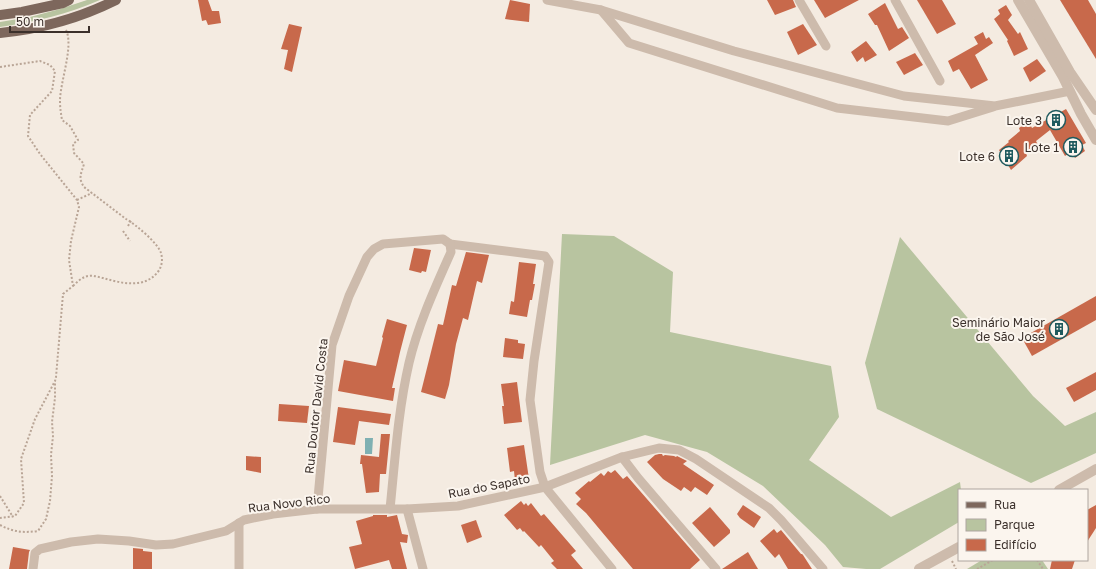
<svg xmlns="http://www.w3.org/2000/svg" width="1096" height="569" font-family="'Golos Text',sans-serif">
	<style>
		.green { fill: #b8c4a0 }
		.water { fill: #7fb0b2 }
		.building { fill: #c8694b }
		.lines { fill: none; stroke-linecap: round; stroke-linejoin: round }
		.path { stroke: #b9a596; stroke-width: 2; stroke-dasharray: 2 2; stroke-linecap: butt }
		.minor { stroke: #cdbbac; stroke-width: 9 }
		.tertiary { stroke: #cdbbac; stroke-width: 10 }
		.primary { stroke: #7d675c; stroke-width: 10 }
		.labels { text-anchor: middle; dominant-baseline: central; stroke-width: 4; stroke-linejoin: round; paint-order: stroke }
		.poi-label { font-size: 12px; fill: #3b302b; stroke: #fbf5ee; text-anchor: end }
		.street-label { font-size: 12px; fill: #3b302b; stroke: #fbf5ee }
	</style>
	<rect width="100%" height="100%" fill="#f4ebe1"/>
	<g class="green">
		<path d="M87,0H100C68,14 34,22 0,27V22L30,17L60,9Z"/>
		<polygon points="562,234 614,236 673,272 670,332 831,366 839,417 809,460 891,517 960,482 961,490 959,490 959,522 880,569 866,569 843,567 825,545 763,486 707,452 645,435 550,465"/>
		<polygon points="900,237 1033,396 1065,426 1096,412 1096,453 1031,483 877,409 865,363"/>
		<polygon points="982,560 1042,560 1048,569 967,569"/>
	</g>
	<polygon class="water" points="365,438 373,438 372,454 365,454"/>
	<g class="building">
		<polygon points="198,0 208,0 212,11 219,11 221,23 208,25 206,20 202,21"/>
		<polygon points="510,0 530,4 529,22 505,19"/>
		<polygon points="767,0 793,0 796,7 775,15"/>
		<polygon points="814,0 859,0 825,18"/>
		<polygon points="917,0 942,0 956,24 937,34"/>
		<polygon points="1060,0 1088,0 1096,14 1096,59"/>
		<polygon points="885,3 898,29 902,27 909,38 889,51 877,25 875,25 868,14"/>
		<polygon points="1006,5 1012,15 1008,20 1018,34 1020,32 1028,49 1014,56 1007,41 1008,40 994,19 1000,14 998,10"/>
		<polygon points="289,24 302,27 292,72 284,69 288,50 281,49"/>
		<polygon points="803,24 817,45 798,55 787,32"/>
		<polygon points="983,32 986,39 989,37 993,43 975,55 988,80 971,89 959,69 953,72 948,61 978,44 974,37"/>
		<polygon points="866,41 877,55 865,62 863,57 857,62 851,52"/>
		<polygon points="915,53 923,65 904,75 896,62"/>
		<polygon points="1037,59 1046,71 1030,82 1023,68"/>
		<polygon points="1066,109 1086,143 1082,145 1085,151 1075,158 1071,152 1065,156 1050,130 1036,141 1038,145 1026,153 1027,156 1011,170 999,150 1009,142 1008,141 1020,131 1019,128 1026,123 1027,126 1030,124 1032,128"/>
		<polygon points="414,248 431,250 426,272 422,271 421,273 409,270"/>
		<polygon points="466,252 489,255 482,283 477,281 468,320 463,318 456,344 449,385 445,399 421,392 438,324 443,325 452,285 456,286"/>
		<polygon points="519,262 536,264 533,284 535,284 532,300 530,300 527,317 509,314 511,301 514,302"/>
		<polygon points="1096,296 1096,320 1032,356 1022,338"/>
		<polygon points="387,319 407,325 400,352 392,388 395,388 393,401 338,391 344,360 376,366 383,338 382,337"/>
		<polygon points="505,338 518,340 518,343 525,344 523,359 503,357"/>
		<polygon points="1096,372 1096,390 1074,402 1066,388"/>
		<polygon points="517,382 522,422 504,424 502,406 504,406 501,384"/>
		<polygon points="279,404 309,406 307,423 278,421"/>
		<polygon points="338,407 391,414 389,425 359,421 355,445 333,442"/>
		<polygon points="381,434 390,434 386,474 380,474 379,492 366,493 362,464 360,464 361,455 379,457"/>
		<polygon points="524,445 529,479 515,481 514,471 510,472 507,448"/>
		<polygon points="659,454 662,454 663,456 665,455 674,456 676,457 677,456 687,461 683,464 714,485 707,495 695,487 691,492 684,487 681,491 663,479 647,462 655,455"/>
		<polygon points="246,456 261,457 261,473 246,470"/>
		<polygon points="615,470 623,479 627,476 700,560 690,569 633,569 586,513 576,504 581,499 575,493 589,481 590,482 601,473 604,476 608,471 611,473"/>
		<polygon points="521,501 524,505 526,503 528,506 531,503 541,516 544,514 576,551 571,555 583,569 557,569 551,563 554,561 541,545 539,547 524,531 523,532 520,528 517,530 504,515"/>
		<polygon points="743,505 761,517 754,528 740,518 737,514"/>
		<polygon points="1096,505 1096,528 1087,542 1087,510"/>
		<polygon points="710,507 730,530 730,533 714,547 692,523"/>
		<polygon points="373,515 387,515 387,517 397,515 402,534 408,535 407,543 400,542 407,569 392,569 389,560 355,569 349,547 362,544 356,521 373,516"/>
		<polygon points="476,520 482,537 467,543 461,525"/>
		<polygon points="774,529 777,533 781,530 801,554 802,554 803,555 812,569 788,569 779,554 775,558 760,541"/>
		<polygon points="13,547 30,550 29,552 27,569 9,569"/>
		<polygon points="133,548 143,549 143,551 152,552 152,569 133,569"/>
		<polygon points="748,552 758,569 722,569"/>
		<polygon points="1052,560 1075,560 1072,569 1050,569"/>
	</g>
	<g class="lines">
		<g class="path">
			<path d="M66,30C74,46 60,82 60,101C60,108 61,114 62,120L70,126L78,140L73,144L74,153L84,164C81,174 78,178 84,187L126,219C135,224 158,243 161,253C163,260 162,267 157,273C143,289 121,283 103,278C98,277 93,275 88,276C82,277 77,282 73,286"/>
			<polyline points="0,67 40,61 50,65 55,71 52,91 30,115 28,136 40,154 77,200 79,207 71,241 69,260 73,286 63,294 56,377 55,381 35,419 21,459 24,503 15,516 0,518"/>
			<polyline points="77,200 92,193"/>
			<polyline points="128,226 131,221"/>
			<polyline points="123,231 130,241"/>
			<polyline points="0,496 13,517"/>
			<path d="M0,525C13,532 24,533 38,531L46,519L50,501L52,476L51,455L53,436L52,422L55,398V383"/>
			<polyline points="1037,560 1043,569"/>
			<polyline points="952,561 956,569"/>
			<polyline points="977,569 993,560"/>
		</g>
		<g class="minor">
			<polyline points="547,0 601,10 734,51 904,96 995,106 1070,91"/>
			<polyline points="799,0 826,46"/>
			<polyline points="895,0 940,81"/>
			<polyline points="601,10 629,43 837,108 948,121 993,107"/>
			<polyline points="450,244 545,256 549,262 534,361 530,400 540,472 545,487 612,569"/>
			<polyline points="622,457 638,478 716,569"/>
			<polyline points="317,509 332,345 349,296 367,257 374,249 383,244 443,239 450,244"/>
			<path d="M390,509C395,460 398,411 409,363C418,325 435,288 451,252L450,244"/>
			<polyline points="407,509 423,569"/>
			<polyline points="239,523 239,569"/>
			<polyline points="33,569 35,553 40,549 71,542 98,539 129,541 156,545 173,544 226,531 244,520 273,514 317,509 407,509 458,506 545,487 622,457 659,448 679,450 696,459 769,508 781,520 823,569"/>
		</g>
		<g class="tertiary">
			<polyline points="1018,0 1063,77 1081,114 1096,140"/>
			<polyline points="1029,0 1070,72 1096,110"/>
			<polyline points="1059,490 1096,469"/>
			<polyline points="919,569 959,547"/>
		</g>
		<g class="primary">
			<polyline points="0,15 22,12 63,3 69,0"/>
			<path d="M0,33C40,29 80,18 116,0"/>
		</g>
	</g>
	<defs>
		<symbol id="building-ring" viewBox="-11 -11 22 22"><circle r="9.5" fill="#fbf5ee" stroke="#1f5a5e" stroke-width="1.5"/><path d="M-4-6H4V6H1V3H-1V6H-4ZM-2.5-4.3h1.7v1.8h-1.7ZM.8-4.3h1.7v1.8H.8ZM-2.5-1h1.7V.8h-1.7ZM.8-1h1.7V.8H.8Z" fill="#1f5a5e"/></symbol>
	</defs>
	<g fill-rule="evenodd">
		<use href="#building-ring" x="1045" y="109" width="22" height="22"/>
		<use href="#building-ring" x="1062" y="136" width="22" height="22"/>
		<use href="#building-ring" x="998" y="145" width="22" height="22"/>
		<use href="#building-ring" x="1048" y="318" width="22" height="22"/>
	</g>
	<g class="labels">
		<g class="poi-label">
			<text x="1042" y="120">Lote 3</text>
			<text x="1059" y="147">Lote 1</text>
			<text x="995" y="156">Lote 6</text>
			<text x="1045" y="322">Seminário Maior<tspan x="1045" dy="14">de São José</tspan></text>
		</g>
		<g class="street-label">
			<text transform="translate(316 406) rotate(-84)">Rua Doutor David Costa</text>
			<text transform="translate(489 486) rotate(-11)">Rua do Sapato</text>
			<text transform="translate(289 503) rotate(-7)">Rua Novo Rico</text>
		</g>
	</g>
	<rect x="958" y="489" width="130" height="72" fill="#fbf5ee" stroke="#aea6a0"/>
	<rect x="966" y="502" width="20" height="6" fill="#7d675c" stroke="#aea6a0"/>
	<text x="994" y="509" font-size="12" fill="#3b302b">Rua</text>
	<rect x="966" y="519" width="20" height="12" fill="#b8c4a0" stroke="#aea6a0"/>
	<text x="994" y="529" font-size="12" fill="#3b302b">Parque</text>
	<rect x="966" y="539" width="20" height="12" fill="#c8694b" stroke="#aea6a0"/>
	<text x="994" y="549" font-size="12" fill="#3b302b">Edifício</text>
	<path d="M10 26v6h79v-6" fill="none" stroke="#3b302b" stroke-width="2"/>
	<text x="16" y="26" font-size="12" fill="#3b302b" stroke="#fbf5ee" stroke-width="3" paint-order="stroke">50 m</text>
</svg>
